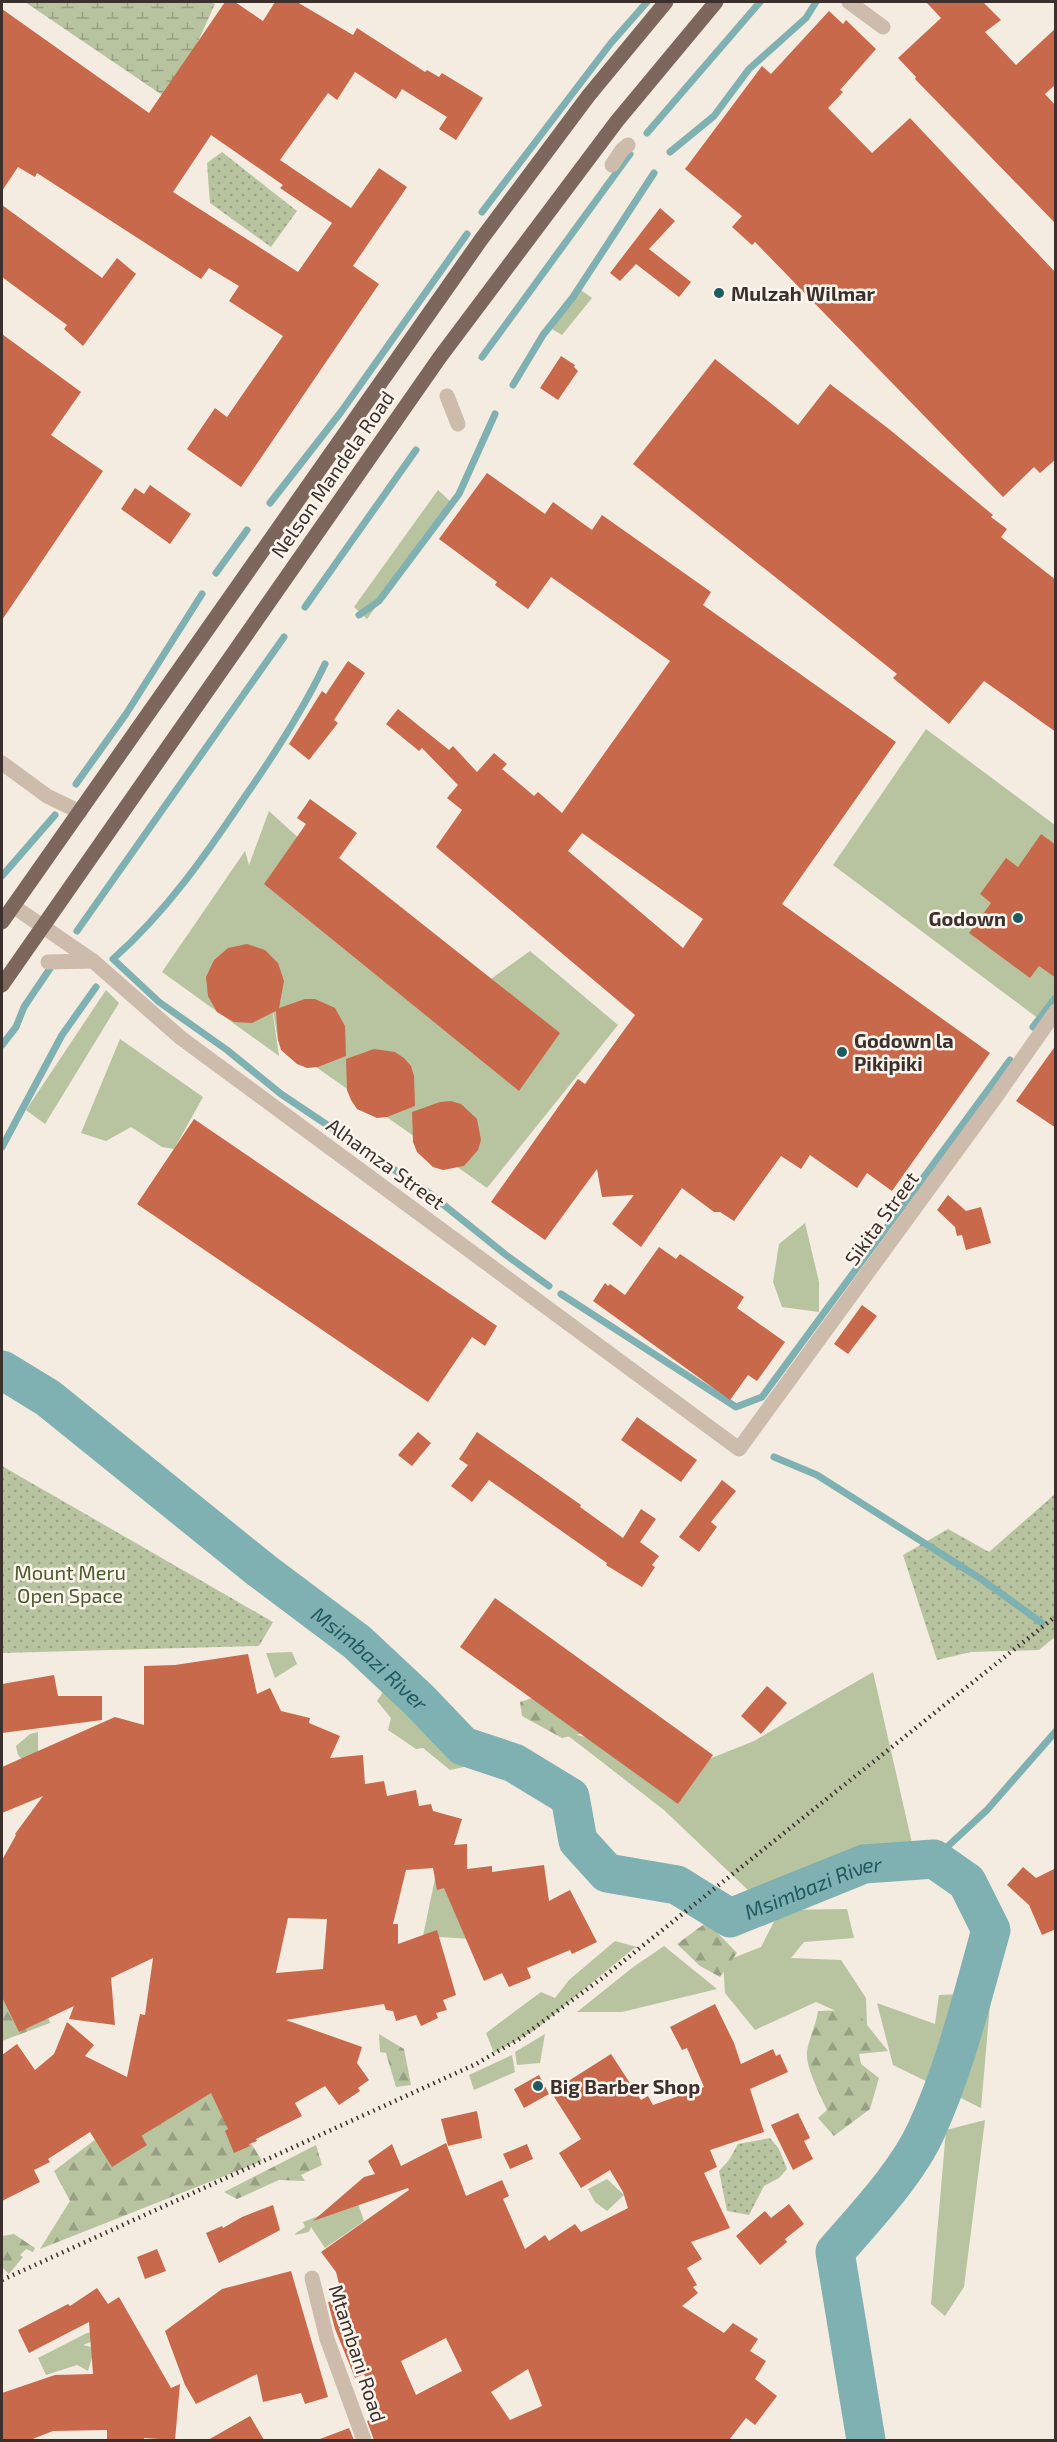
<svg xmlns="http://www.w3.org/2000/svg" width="1057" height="2442" font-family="'Exo 2',sans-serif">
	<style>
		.grass { fill: #b8c4a0 }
		.forest { fill: url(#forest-firs) }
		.wetland { fill: url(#wetland-marsh) }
		.garden { fill: url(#garden-dots) }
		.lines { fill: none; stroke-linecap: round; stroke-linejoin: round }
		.stream { stroke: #7fb0b2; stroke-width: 7 }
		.river { stroke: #7fb0b2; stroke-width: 39 }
		.building { fill: #c8694b; fill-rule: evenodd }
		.minor { stroke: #cdbbac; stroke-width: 15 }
		.major { stroke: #7d675c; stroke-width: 15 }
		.rail { stroke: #3b302b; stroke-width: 4.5; stroke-dasharray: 1.5 4.5; stroke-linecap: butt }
		.poi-dot { fill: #1f5a5e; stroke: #fbf5ee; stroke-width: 2 }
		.labels { text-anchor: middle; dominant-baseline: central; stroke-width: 5; stroke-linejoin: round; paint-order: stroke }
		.poi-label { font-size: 20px; font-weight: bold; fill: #3b302b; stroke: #fbf5ee; text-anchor: start }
		.street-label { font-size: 20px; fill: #3b302b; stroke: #fbf5ee }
		.park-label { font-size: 20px; fill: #4a5a2e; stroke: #fbf5ee }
		.water-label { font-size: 21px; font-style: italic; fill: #1f5a5e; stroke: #fbf5ee }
	</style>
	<defs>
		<pattern id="forest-firs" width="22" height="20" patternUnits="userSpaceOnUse" patternTransform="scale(1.5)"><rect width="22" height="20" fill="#b8c4a0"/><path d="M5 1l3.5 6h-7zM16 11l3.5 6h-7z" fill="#97a083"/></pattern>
		<pattern id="wetland-marsh" width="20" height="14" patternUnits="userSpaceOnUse" patternTransform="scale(1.5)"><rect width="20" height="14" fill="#b8c4a0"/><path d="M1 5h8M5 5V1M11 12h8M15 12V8" fill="none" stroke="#97a083"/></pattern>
		<pattern id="garden-dots" width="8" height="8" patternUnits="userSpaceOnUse" patternTransform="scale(1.5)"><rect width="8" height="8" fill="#b8c4a0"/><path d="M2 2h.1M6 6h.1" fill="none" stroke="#97a083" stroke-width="1.8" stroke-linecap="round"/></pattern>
	</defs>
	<rect width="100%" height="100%" fill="#f4ebe1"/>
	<g class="grass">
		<polygon points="578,288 592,298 562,335 552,329"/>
		<polygon points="438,490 451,502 367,619 354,607"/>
		<polygon points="926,729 1055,825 1055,993 1039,1019 833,865"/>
		<polygon points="269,811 470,994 530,951 618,1025 487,1188 278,1040 270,994 279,1056 162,972 245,851 249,865"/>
		<polygon points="106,990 119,1003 45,1124 26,1110"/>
		<polygon points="120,1039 203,1097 174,1149 162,1147 131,1127 106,1141 81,1133"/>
		<polygon points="805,1223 819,1282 819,1312 782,1307 773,1282 779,1244"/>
		<polygon points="292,1652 297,1664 275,1678 266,1653"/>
		<polygon points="873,1672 917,1865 750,1892 664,1810 562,1731 694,1765 754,1741"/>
		<polygon points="385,1689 468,1766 450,1770 423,1748 416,1749 388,1730 391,1718 377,1701"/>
		<polygon points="38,1732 38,1754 24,1761 18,1755 16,1746 30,1734"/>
		<polygon points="437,1869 488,1940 423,1936"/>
		<polygon points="847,1909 854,1938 804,1942 791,1958 841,1960 866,1998 867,2025 816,2002 755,2030 725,1993 723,1962 761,1947 780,1910"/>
		<polygon points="615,1941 640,1948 634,1948 535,2030 494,2053 486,2033 541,1992 555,1998 569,1980"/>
		<polygon points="664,1946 717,1989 622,2012 577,2012 632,1968"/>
		<polygon points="991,1993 981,2108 893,2065 877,2003 935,2024 939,1995"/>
		<polygon points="545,2034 540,2063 517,2065 515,2052"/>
		<polygon points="512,2055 515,2072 474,2090 469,2075"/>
		<polygon points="985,2120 964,2287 945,2316 931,2304 946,2130"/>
		<polygon points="607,2179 624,2195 607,2211 595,2202 588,2189"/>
		<polygon points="357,2201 364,2221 325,2248 311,2227 309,2232 295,2235 296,2233 305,2227 303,2222"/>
		<polygon points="105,2330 96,2340 83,2345 95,2348 88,2371 77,2365 46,2375 38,2358 87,2333"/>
	</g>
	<g class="forest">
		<polygon points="545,1694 597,1730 562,1738 522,1716 520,1702"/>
		<polygon points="707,1922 737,1953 720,1977 700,1966 677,1944"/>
		<polygon points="2,1981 41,1991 50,2023 2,2041"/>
		<path d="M855,2010L888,2051L859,2054L861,2064L879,2078L870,2109L834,2136L818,2118L827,2110C821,2097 805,2066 807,2052C808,2041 816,2025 818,2011Z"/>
		<polygon points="192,2018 233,2114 262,2161 40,2249 70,2201 54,2171 164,2087"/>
		<polygon points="379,2034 404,2049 411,2085 396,2087 386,2053 380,2052"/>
		<polygon points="316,2145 322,2165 301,2175 305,2181 279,2180 237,2199 224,2192"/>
		<polygon points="14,2234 35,2248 33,2252 26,2249 20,2255 23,2257 9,2274 2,2267 2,2236"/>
	</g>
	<polygon class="wetland" points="25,2 210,2 215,4 171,101"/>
	<g class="garden">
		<polygon points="222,152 297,211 271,247 210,203 207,163"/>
		<polygon points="2,1466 273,1622 259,1646 2,1653"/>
		<polygon points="1055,1494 1055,1637 1039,1650 971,1652 937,1660 903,1555 948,1529 989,1552"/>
		<polygon points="770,2138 779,2149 787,2169 779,2178 764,2186 749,2215 727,2211 719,2171 729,2160 738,2144"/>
	</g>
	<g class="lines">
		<g class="stream">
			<polyline points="647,133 760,2"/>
			<polyline points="670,152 714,116 749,69 806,18 816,2"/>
			<polyline points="482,212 611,43 647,2"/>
			<polyline points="482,357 630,154"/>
			<polyline points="513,385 543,335 573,297 654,173"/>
			<polyline points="270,503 341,412 467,234"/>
			<polyline points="216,573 247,530"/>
			<polyline points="305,607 416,450"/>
			<polyline points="359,615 379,601 459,494 495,414"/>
			<path d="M325,664C302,712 274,755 244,798C205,856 166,912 113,959L159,1002L227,1050L281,1094L429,1193L506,1255L549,1286"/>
			<polyline points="76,784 126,714 202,594"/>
			<polyline points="2,876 55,815"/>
			<polyline points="77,931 284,637"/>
			<polyline points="1033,1027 1056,997"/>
			<polyline points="2,1045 16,1027 24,1007 53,964"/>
			<polyline points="2,1147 62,1035 96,987"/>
			<polyline points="561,1294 736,1407 762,1397 1010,1060"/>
			<polyline points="774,1457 817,1475 981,1579 1042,1623"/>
			<polyline points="934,1859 987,1810 1056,1731"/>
		</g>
		<path class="river" id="s1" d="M2,1370L48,1398L261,1570L357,1642L419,1700L463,1746L514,1763L570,1797L578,1841L607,1873L677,1885L730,1918L864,1864L934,1859L967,1882L991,1930C972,1998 955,2068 926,2131C907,2173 865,2217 835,2252L866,2440"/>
	</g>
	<g class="building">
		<path d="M225,2H235L263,21L275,2H297L353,35L357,28L425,72L427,70L439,77L442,73L483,98L456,140L439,129L447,117L402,89L396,99L355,72L337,100L328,93L280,160L351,208L379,168L407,187L353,266L379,284L241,487L187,449L215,408L227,417L283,336L229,301L239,286L209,268L201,279L37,173L35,177L18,167L2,191V9L149,113ZM211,135L283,185L280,188L332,223L298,272L173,192Z"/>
		<polygon points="926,2 983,2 1001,20 985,32 1016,65 1056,28 1056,84 1045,94 1056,106 1056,224 915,79 916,77 898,58 941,18"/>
		<polygon points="829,11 843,24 846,20 876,49 840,90 843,92 828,108 872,153 910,118 1056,273 1056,459 1040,473 1034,467 1003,497 755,242 752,245 732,227 742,216 685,169 762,66 771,74"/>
		<polygon points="2,205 102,278 117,258 136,274 83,346 64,329 67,325 2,277"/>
		<polygon points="660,208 675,221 649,249 691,282 679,297 636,264 620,281 610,273"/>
		<polygon points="2,334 81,392 51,435 103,471 2,620"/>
		<polygon points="561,356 575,365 574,367 578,371 558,400 540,388"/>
		<polygon points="715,359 798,425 830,384 889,429 993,515 991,517 1007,529 1001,537 1056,580 1056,732 984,681 949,724 893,678 897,674 633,464"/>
		<path d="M487,473L545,514L553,502L592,530L602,515L711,592L703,605L896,742L782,904L990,1053L892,1191L867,1173L857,1188L810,1155L801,1169L781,1156L734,1221L720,1212H714L682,1188L641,1247L612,1224L634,1195L602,1197L597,1169L545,1240L491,1202L578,1079L585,1084L635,1015L436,847L462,810L447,798L458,785L422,748L419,751L386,724L398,709L449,750L453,746L477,772L494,753L507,764L502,769L534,796L538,792L562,813L670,661L551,577L528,609L495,585L497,582L439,539ZM582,833L703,919L683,948L568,851Z"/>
		<polygon points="150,485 191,514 170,544 121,509 135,488 144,494"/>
		<polygon points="348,661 365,673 334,720 338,723 309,760 289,744 322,691 326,694"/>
		<polygon points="310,799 357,833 339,858 560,1033 519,1091 264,884 306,824 297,818"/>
		<polygon points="1041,834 1056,845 1056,978 1039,966 1030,978 969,933 991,903 980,894 1006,858 1018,867"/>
		<polygon points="247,944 265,950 278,963 284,981 279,1008 305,999 315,999 335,1008 345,1026 346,1056 318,1067 307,1068 297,1064 281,1050 278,1040 276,1011 252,1023 234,1022 217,1012 208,996 206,977 214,960 228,948"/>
		<polygon points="1056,1045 1056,1128 1016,1101"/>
		<polygon points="374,1049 395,1052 404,1058 411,1066 414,1076 415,1106 387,1117 377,1118 357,1109 351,1100 347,1090 346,1059"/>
		<polygon points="451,1101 461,1104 477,1119 481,1140 478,1150 464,1166 443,1170 433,1167 417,1152 413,1142 412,1112 440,1102"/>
		<polygon points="194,1119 497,1326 485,1346 472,1337 428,1402 137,1204"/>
		<polygon points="948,1195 966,1211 981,1207 991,1243 966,1250 962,1235 957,1236 955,1227 937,1210"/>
		<polygon points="659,1247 676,1259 680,1254 744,1297 737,1308 785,1342 757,1381 748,1375 730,1400 593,1301 605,1283 608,1286 610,1284 625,1295"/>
		<polygon points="862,1305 877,1316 848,1354 834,1344"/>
		<polygon points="637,1417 697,1460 681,1482 621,1440"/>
		<polygon points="418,1432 431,1443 412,1466 398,1455"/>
		<polygon points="477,1432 581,1505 580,1507 623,1538 641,1509 656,1519 640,1542 659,1556 652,1565 655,1567 642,1587 606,1565 607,1563 489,1480 472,1502 451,1486 468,1465 459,1459"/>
		<polygon points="722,1480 736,1491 711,1522 717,1527 699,1552 679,1537"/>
		<polygon points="495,1598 713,1755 678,1804 460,1647"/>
		<path d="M248,1654L257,1694L270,1688L281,1711L310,1718L309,1723L340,1736L330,1758L363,1755L365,1784L384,1781L387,1796L416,1790L419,1806L431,1804L433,1811L462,1819L454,1845L467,1844V1869L492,1866V1872L544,1865L549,1901L570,1890L597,1942L572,1954L570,1950L527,1968L531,1978L509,1987L502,1973L484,1981L444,1888L437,1890L433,1868L406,1870L393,1924H398V1944L437,1930L456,1995L443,2000L447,2010L436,2013L438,2018L421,2026L416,2015L396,2021L393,2011L386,2010L384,2004L286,2020L362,2047L357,2063L369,2080L358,2088L360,2091L339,2105L325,2086L295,2103L302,2116L256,2139L257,2141L249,2144L250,2146L234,2153L225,2131L228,2129L211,2093L141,2136L147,2145L112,2167L90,2132L48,2159L50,2162L34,2170L40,2182L2,2201V2055L17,2044L35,2070L54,2054L67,2022L94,2045L85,2056L127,2077L140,2014L145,2015L153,1958L111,1978L115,2025L69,2019L74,2006L19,2032L2,1997V1860L16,1835L15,1834L43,1796L2,1813V1767L115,1717L144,1725V1666L175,1665ZM288,1918L327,1919L323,1969L276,1973Z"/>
		<polygon points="54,1675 58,1696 102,1696 102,1720 2,1733 2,1684"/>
		<polygon points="767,1686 787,1703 761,1734 741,1716"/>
		<polygon points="1023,1867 1036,1878 1056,1868 1056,1929 1042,1935 1029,1905 1007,1885"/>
		<path d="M715,2004L734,2043L741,2064L773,2049L776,2056L780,2054L788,2072L750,2089L764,2132L710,2150L717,2167L704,2173L730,2228L691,2242L702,2259L687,2268L697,2285L693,2287L698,2293L682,2306L724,2333L733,2323L758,2339L750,2351L766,2361L755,2379L777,2396L755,2425L746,2418L729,2440H374L367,2421L382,2416L364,2374L355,2378L335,2329L328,2302L343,2299L336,2272L321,2252L409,2190L408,2188L313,2221L364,2177L375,2174L368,2161L392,2144L401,2166L446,2143L466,2196L502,2180L509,2196L503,2199L525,2249L545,2235L549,2241L575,2224L581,2232L628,2208L623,2192L610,2170L581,2188L559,2153L581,2139L551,2092L611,2054L641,2100L648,2096L653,2105L704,2087L687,2048L682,2050L670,2027ZM446,2338L462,2371L416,2395L401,2361ZM528,2369L542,2406L510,2420L491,2392Z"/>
		<polygon points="539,2075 549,2094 524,2108 514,2089"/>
		<polygon points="477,2111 482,2138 448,2146 441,2119"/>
		<polygon points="798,2113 810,2138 804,2141 813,2159 793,2170 771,2125"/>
		<polygon points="527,2144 533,2159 510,2169 503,2154"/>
		<polygon points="789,2204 804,2224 785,2239 787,2242 760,2265 736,2236 765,2211 771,2218"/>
		<polygon points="273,2205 280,2230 219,2263 206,2233 222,2226 223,2228 242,2217"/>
		<polygon points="157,2249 166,2271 145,2279 137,2257"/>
		<polygon points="291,2271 328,2397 305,2404 301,2393 263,2402 257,2374 196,2404 185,2385 165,2331 222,2289"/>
		<polygon points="97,2288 108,2304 119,2297 171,2388 180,2384 175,2440 144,2438 144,2440 107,2440 107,2430 53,2431 30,2440 2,2440 2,2393 55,2375 93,2374 89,2322 29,2353 18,2330 68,2304 70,2306"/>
		<polygon points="250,2416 264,2440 208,2440"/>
		<polygon points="349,2428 354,2440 321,2440 320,2439"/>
	</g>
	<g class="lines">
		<g class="minor">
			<polyline points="849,2 883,27"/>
			<polyline points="612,165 622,150 628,145"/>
			<polyline points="447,396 458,424"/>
			<polyline points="2,763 47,796 80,812"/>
			<polyline points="13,906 93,961 181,1038 739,1449 995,1098 1056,1011"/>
			<polyline points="48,962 93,961"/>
			<polyline points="312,2278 327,2339 364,2440"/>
		</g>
		<g class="major">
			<polyline points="2,922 480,241 589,95 666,2"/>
			<polyline points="2,985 440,357 617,121 716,2"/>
		</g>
		<polyline class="rail" points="2,2280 476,2064 519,2039 601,1979 1056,1616"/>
	</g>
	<g class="poi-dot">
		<circle cx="719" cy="293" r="6"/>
		<circle cx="1018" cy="918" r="6"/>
		<circle cx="842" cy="1052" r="6"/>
		<circle cx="538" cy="2086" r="6"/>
	</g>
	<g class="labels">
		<g class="poi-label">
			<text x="731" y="293">Mulzah Wilmar</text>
			<text x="1006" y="918" text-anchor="end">Godown</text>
			<text x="854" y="1040">Godown la<tspan x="854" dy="23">Pikipiki</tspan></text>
			<text x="550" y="2086">Big Barber Shop</text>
		</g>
		<g class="street-label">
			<text transform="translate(332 474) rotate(-55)">Nelson Mandela Road</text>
			<text transform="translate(386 1163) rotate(36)">Alhamza Street</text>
			<text transform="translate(881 1218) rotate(-54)">Sikita Street</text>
			<text transform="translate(358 2353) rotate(72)">Mtambani Road</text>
		</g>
		<g class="park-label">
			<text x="70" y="1572">Mount Meru<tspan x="70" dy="23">Open Space</tspan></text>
		</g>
		<g class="water-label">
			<text stroke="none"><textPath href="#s1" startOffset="468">Msimbazi River</textPath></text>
			<text stroke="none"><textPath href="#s1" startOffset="1026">Msimbazi River</textPath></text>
		</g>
	</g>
	<rect width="1057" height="2442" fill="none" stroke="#3b302b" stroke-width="6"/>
</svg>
